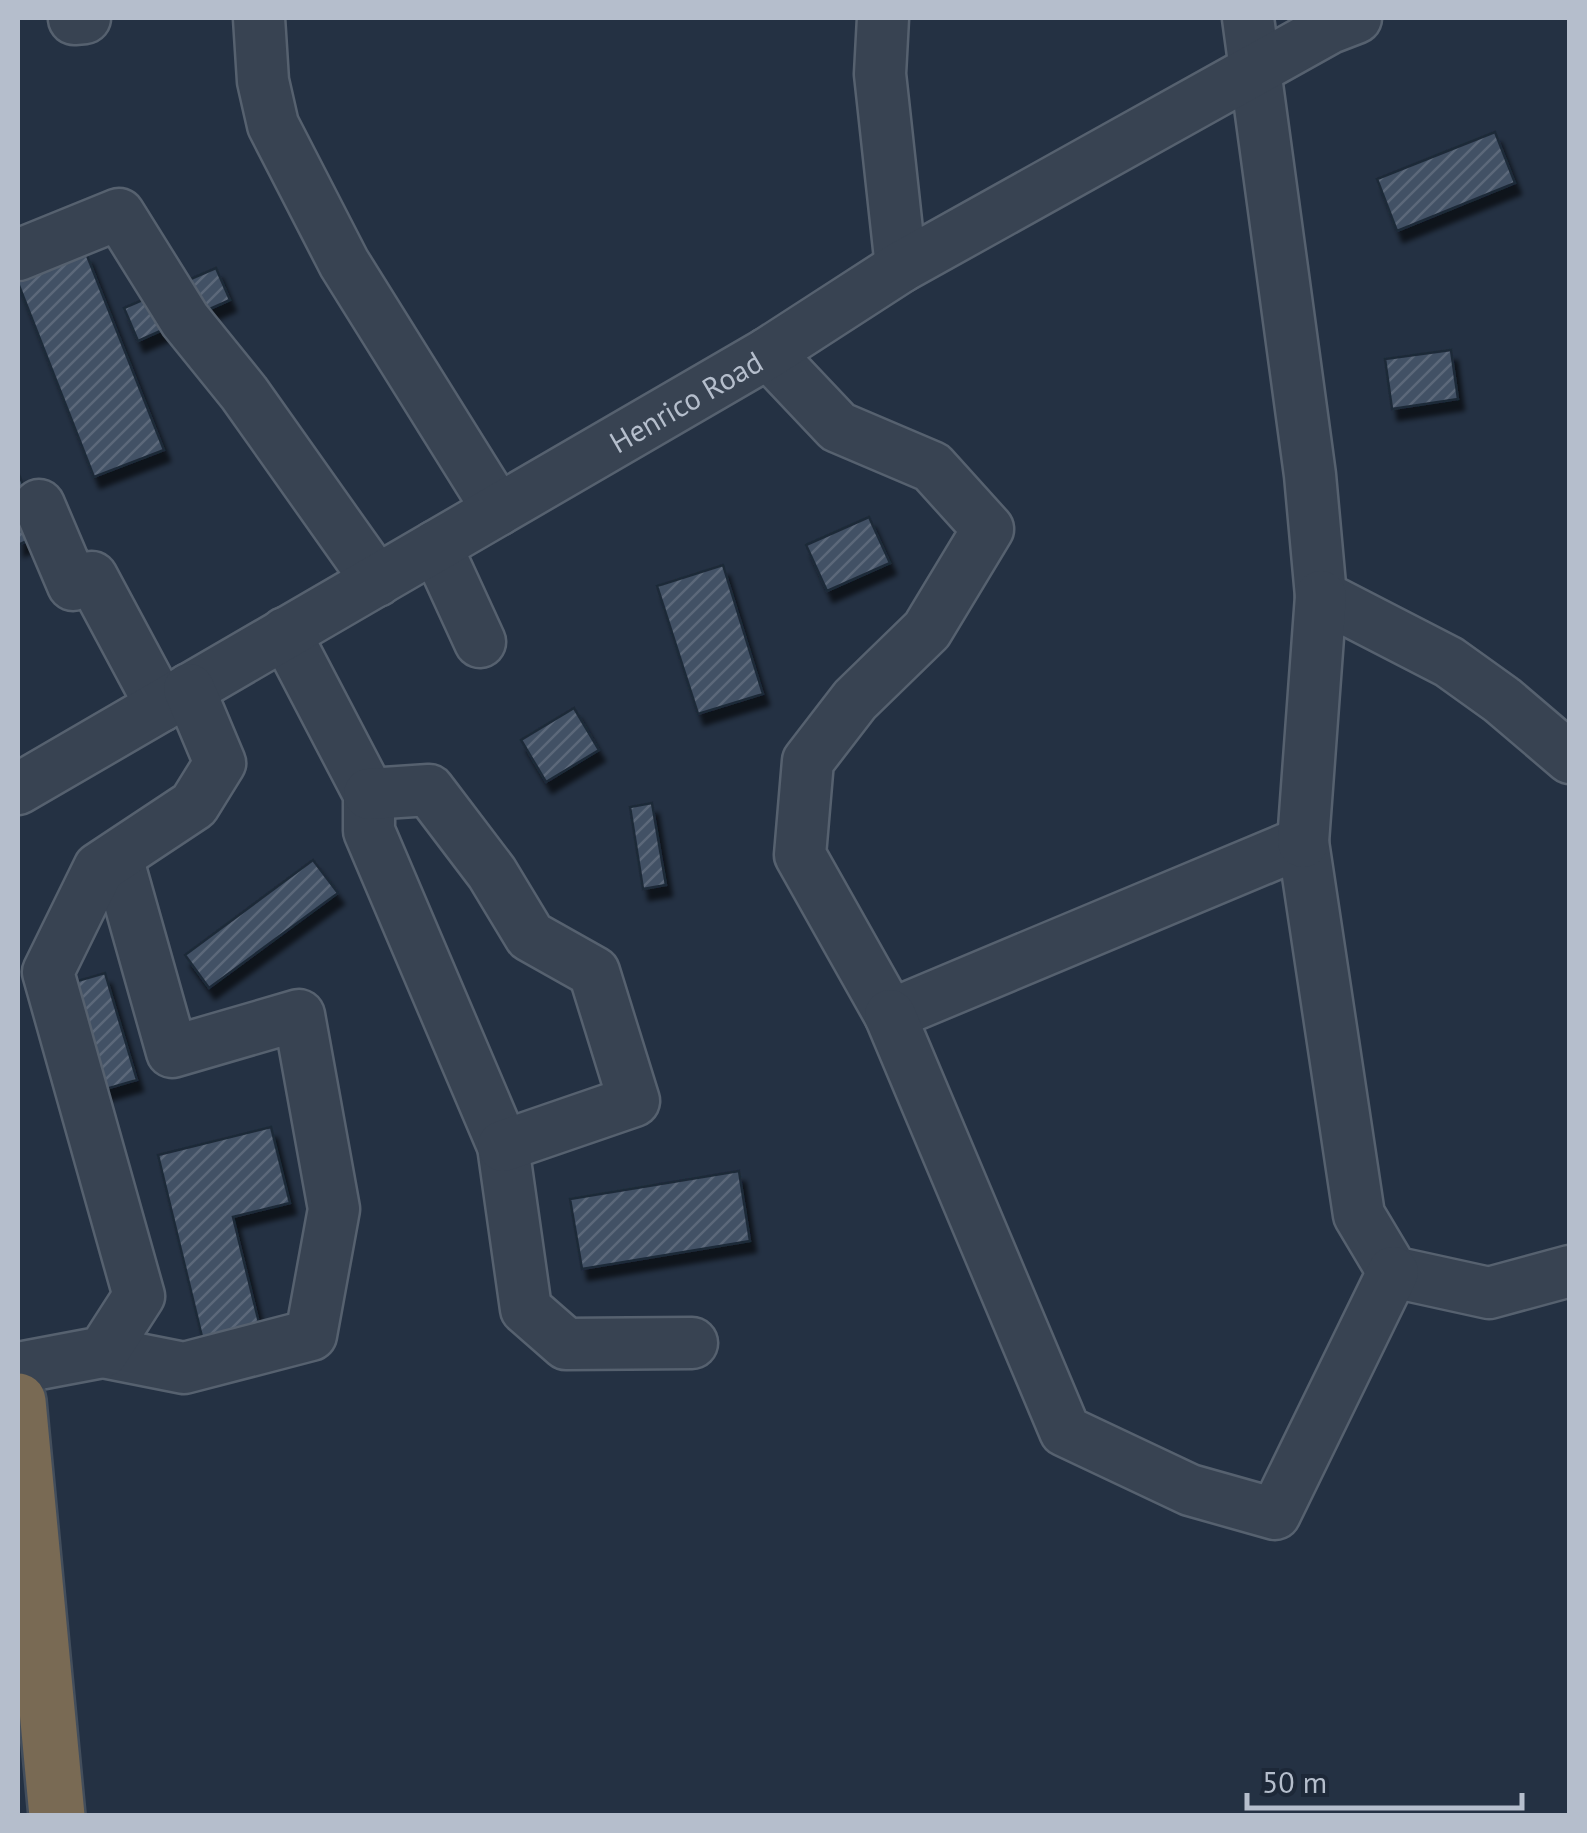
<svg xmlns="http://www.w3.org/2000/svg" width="1587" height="1833" font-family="'PT Sans',sans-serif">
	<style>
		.building { fill: url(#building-hatch); stroke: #1f2a39; stroke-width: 2.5; filter: url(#shadow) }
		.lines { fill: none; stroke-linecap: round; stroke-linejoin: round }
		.minor-casing { stroke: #56616f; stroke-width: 55 }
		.highway-casing { stroke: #434e5c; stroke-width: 60 }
		.minor { stroke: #384352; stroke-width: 50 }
		.highway { stroke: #796a54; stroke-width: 55 }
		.labels { text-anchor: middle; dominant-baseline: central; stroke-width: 8; stroke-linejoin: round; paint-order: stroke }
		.street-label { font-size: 30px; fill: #b5becc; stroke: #1d2838 }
	</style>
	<defs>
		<pattern id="building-hatch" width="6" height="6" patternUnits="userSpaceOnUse" patternTransform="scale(2.5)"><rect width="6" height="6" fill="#425165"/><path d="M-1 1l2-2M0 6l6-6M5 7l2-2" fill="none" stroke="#5b687a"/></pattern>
		<filter id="shadow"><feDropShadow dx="6" dy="11" stdDeviation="2.5" flood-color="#0009"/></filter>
	</defs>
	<rect width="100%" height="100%" fill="#243143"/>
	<g class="building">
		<polygon points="1495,132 1515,183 1397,231 1377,179"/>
		<polygon points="86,253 164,450 94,477 18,283 18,280"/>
		<polygon points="216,268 230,300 138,341 124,308"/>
		<polygon points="1451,350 1458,399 1392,409 1385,359"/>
		<polygon points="18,472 43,534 18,545"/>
		<polygon points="869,517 890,563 827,591 806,545"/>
		<polygon points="723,565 763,694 698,714 657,586"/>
		<polygon points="574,708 599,750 546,782 521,740"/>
		<polygon points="652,803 666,885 643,889 630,807"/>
		<polygon points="313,860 338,893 209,988 185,955"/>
		<polygon points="105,973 137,1080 99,1091 67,984"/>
		<polygon points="271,1127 290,1203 233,1217 261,1331 204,1345 158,1155"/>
		<polygon points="739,1171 750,1241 582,1269 570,1199"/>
	</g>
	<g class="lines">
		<defs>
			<g id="minor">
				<polyline points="259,18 263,81 273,125 344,263 498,510"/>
				<polyline points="883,18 880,74 901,267"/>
				<polyline points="1248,18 1310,475 1321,596 1449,662 1502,700 1570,758"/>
				<polyline points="74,19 85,18"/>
				<polyline points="18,255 119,214 185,320 244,393 377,581"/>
				<polyline points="768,353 838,427 932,467 988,529 927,630 855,700 808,761 800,855 890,1015 1303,842 1359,1215 1393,1272 1489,1293 1570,1271"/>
				<polyline points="39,505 73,585 92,577 161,706"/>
				<polyline points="436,546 480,642"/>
				<polyline points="285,633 369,794 369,831 503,1146 526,1309 566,1344 692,1343"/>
				<path id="s1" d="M18,789L768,353L901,267L1330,28L1356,18"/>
				<polyline points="369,794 429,790 492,873 530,936 594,972 634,1101 503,1146"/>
				<polyline points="1303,842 1321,596"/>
				<polyline points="890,1015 1065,1431 1190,1490 1275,1514 1393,1272"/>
				<polyline points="103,1352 184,1368 311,1335 334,1209 299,1015 172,1052 117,857"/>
				<polyline points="18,1368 103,1352 139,1296 48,972 99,868 194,805 220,763 189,689"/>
			</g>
			<polyline id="highway" points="18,1401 57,1816"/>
		</defs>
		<use href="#minor" class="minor-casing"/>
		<use href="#highway" class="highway-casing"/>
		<use href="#minor" class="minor"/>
		<use href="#highway" class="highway"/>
	</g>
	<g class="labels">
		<g class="street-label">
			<text stroke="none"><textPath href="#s1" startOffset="772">Henrico Road</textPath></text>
		</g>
	</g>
	<rect width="1587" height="1833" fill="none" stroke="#b5becc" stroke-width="40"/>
	<path d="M1247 1793v15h275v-15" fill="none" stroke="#b5becc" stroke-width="5"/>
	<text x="1262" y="1793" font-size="30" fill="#b5becc" stroke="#1d2838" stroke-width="8" paint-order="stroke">50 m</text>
</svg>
